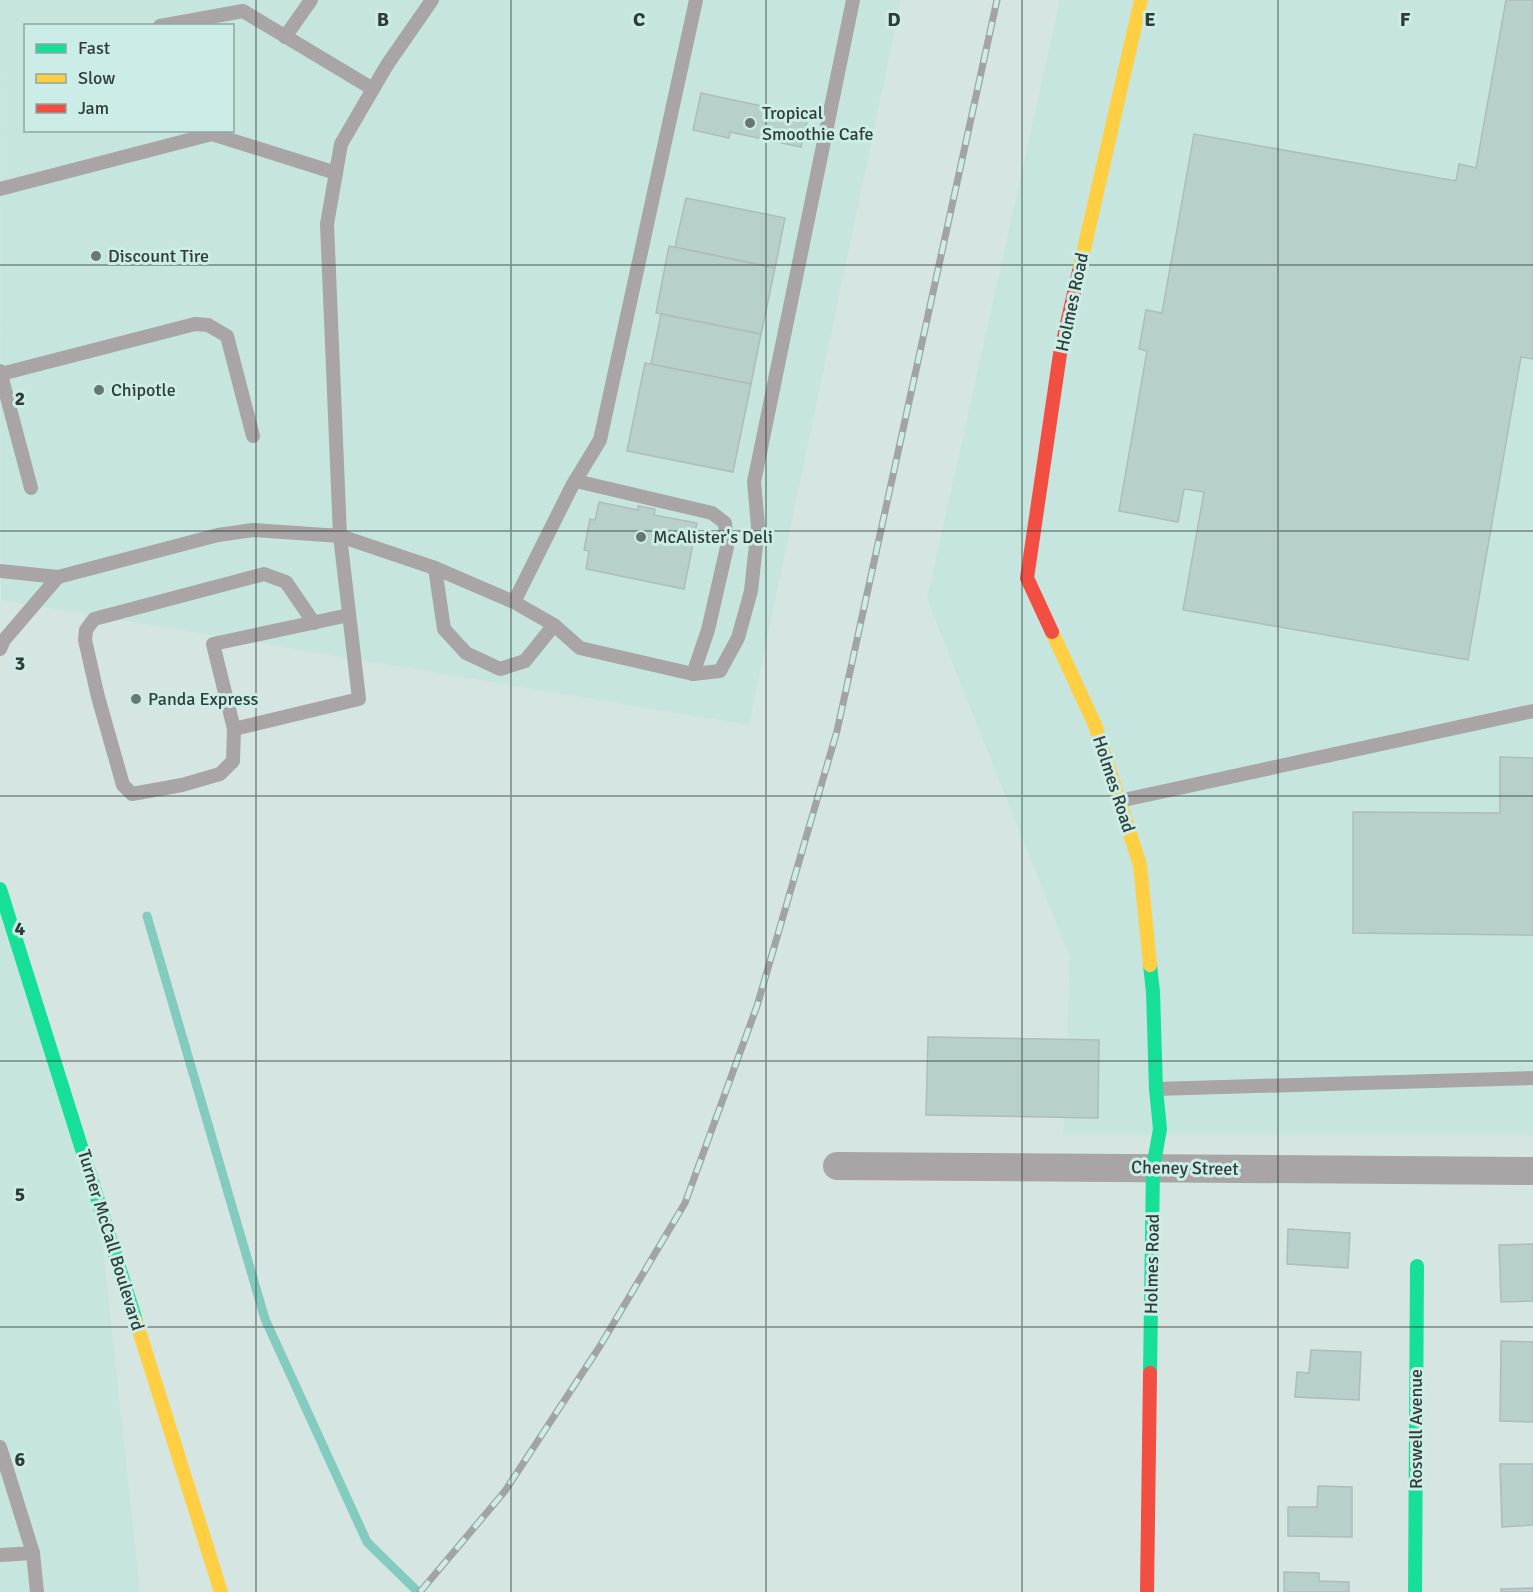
<svg xmlns="http://www.w3.org/2000/svg" width="1533" height="1592" font-family="Signika,sans-serif">
	<style>
		.built { fill: #c6e5df; fill-rule: evenodd }
		.lines { fill: none; stroke-linecap: round; stroke-linejoin: round }
		.stream { stroke: #83cabf; stroke-width: 9 }
		.building { fill: #b7d0cc; stroke: #afbcba; stroke-width: 1.5 }
		.lane { stroke: #a9a4a6; stroke-width: 14 }
		.street { stroke: #a9a4a6; stroke-width: 28 }
		.fast { stroke: #16e098; stroke-width: 14 }
		.slow { stroke: #ffcf43; stroke-width: 14 }
		.jam { stroke: #f24e42; stroke-width: 14 }
		.rail-casing { stroke: #a1a4a3; stroke-width: 7 }
		.rail { stroke: #ccede7; stroke-width: 4.5; stroke-dasharray: 14; stroke-linecap: butt }
		.grid { fill: none; stroke: #2f3c39; stroke-width: 1.5; stroke-opacity: 0.55 }
		.poi-dot { fill: #697774; stroke: #ccede7; stroke-width: 2 }
		.labels { text-anchor: middle; dominant-baseline: central; stroke-width: 6; stroke-linejoin: round; paint-order: stroke }
		.poi-label { font-size: 18px; fill: #2f3c39; stroke: #ccede7; text-anchor: start }
		.street-label { font-size: 18px; fill: #2f3c39; stroke: #ccede7 }
		.grid-label { font-size: 20px; text-anchor: middle; font-weight: bold; fill: #2f3c39; stroke: #ccede7; stroke-width: 6; stroke-linejoin: round; paint-order: stroke }
	</style>
	<rect width="100%" height="100%" fill="#d4e5e2"/>
	<g class="built">
		<path d="M0,0H901L749,725L1,600ZM26,26H232V130H26Z"/>
		<polygon points="1060,0 1533,0 1533,1135 1063,1135 1070,958 927,599"/>
		<polygon points="0,889 97,1193 140,1592 0,1592"/>
	</g>
	<g class="lines">
		<polyline class="stream" points="147,916 265,1319 367,1542 418,1592"/>
	</g>
	<g class="building">
		<polygon points="1506,0 1533,0 1533,359 1521,357 1468,660 1183,610 1204,492 1184,489 1178,522 1119,511 1147,351 1139,349 1146,310 1162,313 1194,134 1456,181 1459,164 1476,168"/>
		<polygon points="701,93 808,116 801,147 730,132 729,138 693,130"/>
		<polygon points="686,198 785,218 775,268 675,247"/>
		<polygon points="669,246 775,268 761,334 656,313"/>
		<polygon points="661,314 761,334 751,384 651,364"/>
		<polygon points="645,363 751,384 733,472 627,451"/>
		<polygon points="599,502 638,510 638,506 655,509 654,515 697,523 684,589 586,569 589,551 584,550 590,519 595,520"/>
		<polygon points="1500,757 1533,758 1533,935 1353,933 1353,812 1500,813"/>
		<polygon points="928,1037 1099,1040 1098,1118 926,1115"/>
		<polygon points="1288,1229 1350,1233 1348,1268 1287,1264"/>
		<polygon points="1533,1244 1533,1301 1501,1302 1499,1245"/>
		<polygon points="1501,1341 1533,1342 1533,1422 1500,1421"/>
		<polygon points="1311,1350 1361,1352 1359,1400 1295,1397 1297,1372 1309,1373"/>
		<polygon points="1500,1464 1533,1464 1533,1525 1502,1527"/>
		<polygon points="1318,1486 1352,1487 1352,1537 1288,1536 1288,1507 1317,1507"/>
		<polygon points="1284,1572 1319,1573 1319,1581 1349,1582 1349,1592 1284,1592"/>
		<polygon points="1533,1588 1533,1592 1501,1592 1501,1589"/>
	</g>
	<g class="lines">
		<g class="lane">
			<polyline points="160,26 243,11 373,89"/>
			<polyline points="285,37 311,0"/>
			<polyline points="0,189 212,134 336,173"/>
			<polyline points="0,371 31,488"/>
			<polyline points="1,374 195,324 208,325 227,336 253,436"/>
			<polyline points="576,481 712,513 725,523 727,547 708,630 693,674"/>
			<polyline points="435,568 444,629 466,653 500,669 525,661 554,625"/>
			<polyline points="0,571 58,577 218,535 253,530 340,536 435,568 514,602 554,625 580,648 693,674 720,671 738,638 751,591 758,526 754,482 853,0"/>
			<polyline points="514,602 572,486 600,440 696,0"/>
			<polyline points="349,615 213,644 234,729 359,699 340,536 327,224 341,144 387,65 432,0"/>
			<polyline points="0,649 4,640 58,577"/>
			<polyline points="234,729 233,761 220,774 182,785 132,794 123,785 98,697 85,640 86,630 94,619 264,574 286,582 314,623"/>
			<polyline points="1119,801 1533,711"/>
			<polyline points="1156,1089 1533,1078"/>
			<polyline points="0,1447 33,1553 0,1555"/>
			<polyline points="33,1553 37,1592"/>
		</g>
		<polyline class="street" points="837,1166 1533,1171"/>
		<g class="fast">
			<polyline points="0,889 136,1321"/>
			<polyline points="1150,1373 1153,1168 1160,1129 1156,1089 1153,992 1150,965"/>
			<polyline points="1415,1592 1417,1266"/>
		</g>
		<g class="slow">
			<polyline points="1079,271 1141,0"/>
			<polyline points="1052,632 1095,725 1140,865 1150,965"/>
			<polyline points="136,1321 221,1592"/>
		</g>
		<g class="jam">
			<polyline points="1052,632 1027,578 1060,354 1079,271"/>
			<polyline points="1147,1592 1150,1373"/>
		</g>
		<defs>
			<polyline id="rail" points="420,1592 505,1491 600,1346 685,1203 757,1006 837,731 997,0"/>
		</defs>
		<use href="#rail" class="rail-casing"/>
		<use href="#rail" class="rail"/>
	</g>
	<path class="grid" d="M256,0V1592M511,0V1592M766,0V1592M1022,0V1592M1278,0V1592M0,265H1533M0,531H1533M0,796H1533M0,1061H1533M0,1327H1533"/>
	<g class="poi-dot">
		<circle cx="750" cy="123" r="6"/>
		<circle cx="96" cy="256" r="6"/>
		<circle cx="99" cy="390" r="6"/>
		<circle cx="641" cy="537" r="6"/>
		<circle cx="136" cy="699" r="6"/>
	</g>
	<g class="labels">
		<g class="poi-label">
			<text x="762" y="113">Tropical<tspan x="762" dy="21">Smoothie Cafe</tspan></text>
			<text x="108" y="256">Discount Tire</text>
			<text x="111" y="390">Chipotle</text>
			<text x="653" y="537">McAlister's Deli</text>
			<text x="148" y="699">Panda Express</text>
		</g>
		<g class="street-label">
			<text transform="translate(1072 302) rotate(-78)">Holmes Road</text>
			<text transform="translate(1114 784) rotate(72)">Holmes Road</text>
			<text transform="translate(1185 1168) rotate(1)">Cheney Street</text>
			<text transform="translate(111 1240) rotate(73)">Turner McCall Boulevard</text>
			<text transform="translate(1152 1264) rotate(-89)">Holmes Road</text>
			<text transform="translate(1416 1429) rotate(-90)">Roswell Avenue</text>
		</g>
	</g>
	<g class="grid-label">
		<text x="383" y="26">B</text>
		<text x="639" y="26">C</text>
		<text x="894" y="26">D</text>
		<text x="1150" y="26">E</text>
		<text x="1405" y="26">F</text>
		<text x="20" y="405">2</text>
		<text x="20" y="670">3</text>
		<text x="20" y="935">4</text>
		<text x="20" y="1201">5</text>
		<text x="20" y="1466">6</text>
	</g>
	<rect x="24" y="24" width="210" height="108" fill="#ccede7" stroke="#8da6a1" stroke-width="1.5"/>
	<rect x="36" y="44" width="30" height="9" fill="#16e098" stroke="#8da6a1" stroke-width="1.5"/>
	<text x="78" y="54" font-size="18" fill="#2f3c39">Fast</text>
	<rect x="36" y="74" width="30" height="9" fill="#ffcf43" stroke="#8da6a1" stroke-width="1.5"/>
	<text x="78" y="84" font-size="18" fill="#2f3c39">Slow</text>
	<rect x="36" y="104" width="30" height="9" fill="#f24e42" stroke="#8da6a1" stroke-width="1.5"/>
	<text x="78" y="114" font-size="18" fill="#2f3c39">Jam</text>
</svg>
